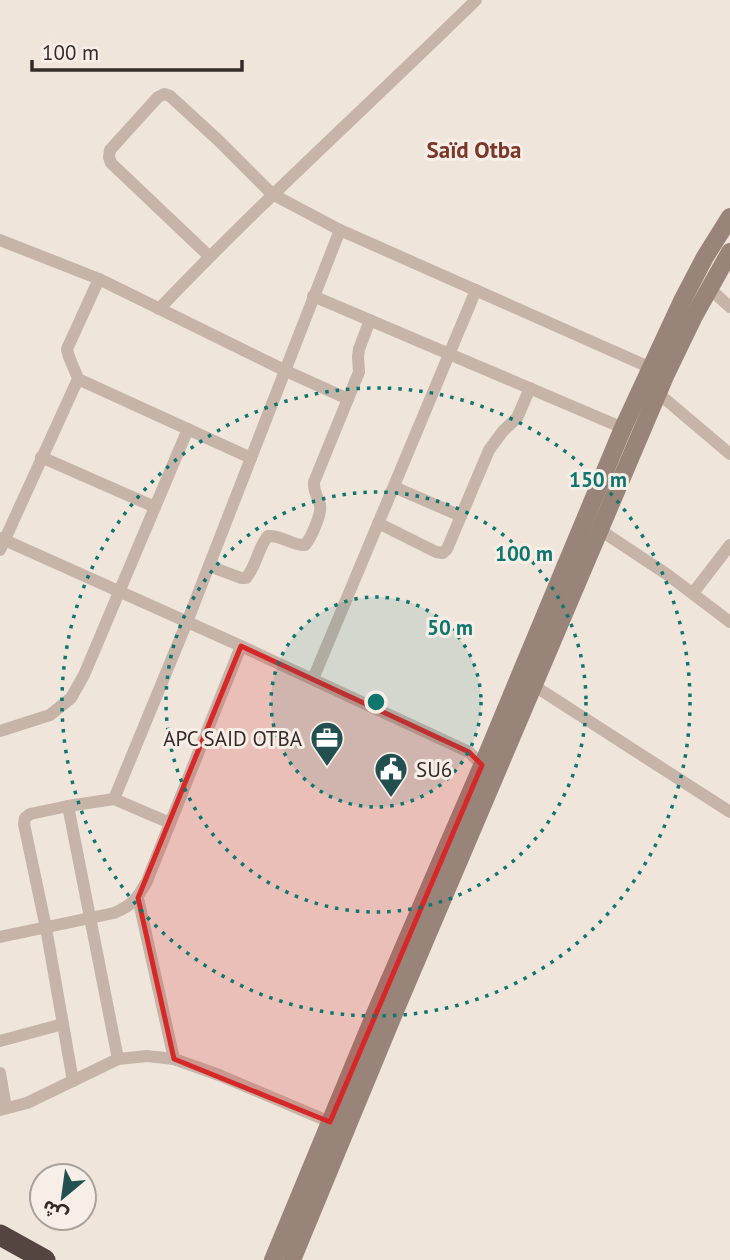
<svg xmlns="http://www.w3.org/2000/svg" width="730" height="1260" font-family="'PT Sans','Noto Sans Arabic',sans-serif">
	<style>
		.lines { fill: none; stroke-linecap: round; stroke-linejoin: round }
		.street { stroke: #c6b4a9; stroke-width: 12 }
		.secondary { stroke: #99847a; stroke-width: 18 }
		.highway { stroke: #544540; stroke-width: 21 }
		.marked { fill: #d62828; fill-opacity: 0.2; stroke: #d62828; stroke-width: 5; stroke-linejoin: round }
		.ring { fill: none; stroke: #0f766e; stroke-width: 3.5; stroke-dasharray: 3.5 7 }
		.labels { text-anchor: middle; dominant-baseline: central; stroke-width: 6; stroke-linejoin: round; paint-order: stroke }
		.poi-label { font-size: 21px; fill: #342b28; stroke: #f7efe7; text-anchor: end }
		.neighbourhood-label { font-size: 23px; font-weight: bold; fill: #7b3829; stroke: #f7efe7 }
		.centre { fill: #0f766e; stroke: #f7efe7; stroke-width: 3.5 }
		.ring-label { font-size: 21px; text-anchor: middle; font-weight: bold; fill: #0f766e; stroke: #f7efe7; stroke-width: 6; stroke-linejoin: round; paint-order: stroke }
	</style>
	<rect width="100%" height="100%" fill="#efe5db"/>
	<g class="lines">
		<g class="street">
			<polyline points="0,240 99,279 286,371 348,399"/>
			<polyline points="209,256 111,163 109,157 110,150 158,97 164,94 170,96 218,140 272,194 340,230 651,368"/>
			<polyline points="709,288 730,307"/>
			<polyline points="313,296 623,428"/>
			<path d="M159,309C261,202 371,103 476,0"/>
			<polyline points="78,379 251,458"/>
			<polyline points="658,393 730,454"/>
			<polyline points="41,457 155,507"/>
			<polyline points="394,487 461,516"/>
			<polyline points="378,523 436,552 443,553 447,549 489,450 503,431 517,418 530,388"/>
			<polyline points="600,530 668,575 730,622"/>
			<polyline points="0,538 241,646 469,752 482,765 486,767"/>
			<path d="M0,550L78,379C75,369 68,358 67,349L99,279"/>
			<path d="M209,566L241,578H246C257,565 258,547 268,536C282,535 293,546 305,545C311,538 322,514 320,505C318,496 313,492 314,482L359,372L358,357L359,349L370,320"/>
			<polyline points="693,593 730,545"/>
			<polyline points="313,679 476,290"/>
			<polyline points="533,685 730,812"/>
			<polyline points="0,731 50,715 71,698 84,675 188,429"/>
			<polyline points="114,799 187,622 340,230"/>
			<polyline points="68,806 118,1059"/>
			<polyline points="138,898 174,1059"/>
			<path d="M0,937L114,913C133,905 137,899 147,881L241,646"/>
			<polyline points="0,1041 63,1024"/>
			<polyline points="0,1073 6,1108"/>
			<polyline points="73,1081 46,928 24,824 25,818 30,814 68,806 114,799 170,823"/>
			<polyline points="0,1110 27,1103 118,1059 147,1056 174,1059 219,1075 330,1122"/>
		</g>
		<g class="secondary">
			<polyline points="273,1260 377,1009 488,752 623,428 682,301 705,257 730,217"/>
			<polyline points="292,1260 392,1018 666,374 694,316 730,252"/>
		</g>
		<polyline class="highway" points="0,1235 45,1260"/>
	</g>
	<path class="marked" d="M241,646L469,752L482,765L330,1122L174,1059L138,898Z"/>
	<circle cx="376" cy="702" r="105" fill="#0f766e" fill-opacity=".12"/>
	<g class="ring">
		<circle cx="376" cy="702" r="105"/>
		<circle cx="376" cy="702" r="210"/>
		<circle cx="376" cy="702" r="314"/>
	</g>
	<defs>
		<symbol id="office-pin" viewBox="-11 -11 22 30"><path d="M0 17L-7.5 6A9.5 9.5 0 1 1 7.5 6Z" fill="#225051" stroke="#f7efe7"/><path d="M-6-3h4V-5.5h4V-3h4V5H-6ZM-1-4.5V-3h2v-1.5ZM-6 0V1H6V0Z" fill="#fff"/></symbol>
		<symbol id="civic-pin" viewBox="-11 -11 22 30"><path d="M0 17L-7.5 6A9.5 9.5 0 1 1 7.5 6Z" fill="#225051" stroke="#f7efe7"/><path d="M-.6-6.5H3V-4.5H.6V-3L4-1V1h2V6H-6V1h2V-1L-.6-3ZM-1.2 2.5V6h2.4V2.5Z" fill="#fff"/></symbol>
	</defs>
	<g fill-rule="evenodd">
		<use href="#office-pin" x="308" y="719" width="38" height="52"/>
		<use href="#civic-pin" x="372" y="750" width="38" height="52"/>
	</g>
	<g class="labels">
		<g class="poi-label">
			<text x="302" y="738">APC SAID OTBA</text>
			<text x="416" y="769" text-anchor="start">SU6</text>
		</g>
		<g class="neighbourhood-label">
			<text x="474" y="149">Saïd Otba</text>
		</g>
	</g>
	<circle cx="376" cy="702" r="10" class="centre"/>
	<g class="ring-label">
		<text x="598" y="487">150 m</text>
		<text x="524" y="561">100 m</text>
		<text x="450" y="635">50 m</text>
	</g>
	<g transform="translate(63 1197) rotate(209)"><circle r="33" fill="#f7efe7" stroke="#a9a19b" stroke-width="2"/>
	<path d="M0-5L12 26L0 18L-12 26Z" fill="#225051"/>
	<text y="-10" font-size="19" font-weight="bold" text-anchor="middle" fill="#342b28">ش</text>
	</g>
	<path d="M32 60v10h210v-10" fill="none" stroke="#342b28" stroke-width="3.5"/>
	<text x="42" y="60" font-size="21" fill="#342b28" stroke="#f7efe7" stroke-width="5" paint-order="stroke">100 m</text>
</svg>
